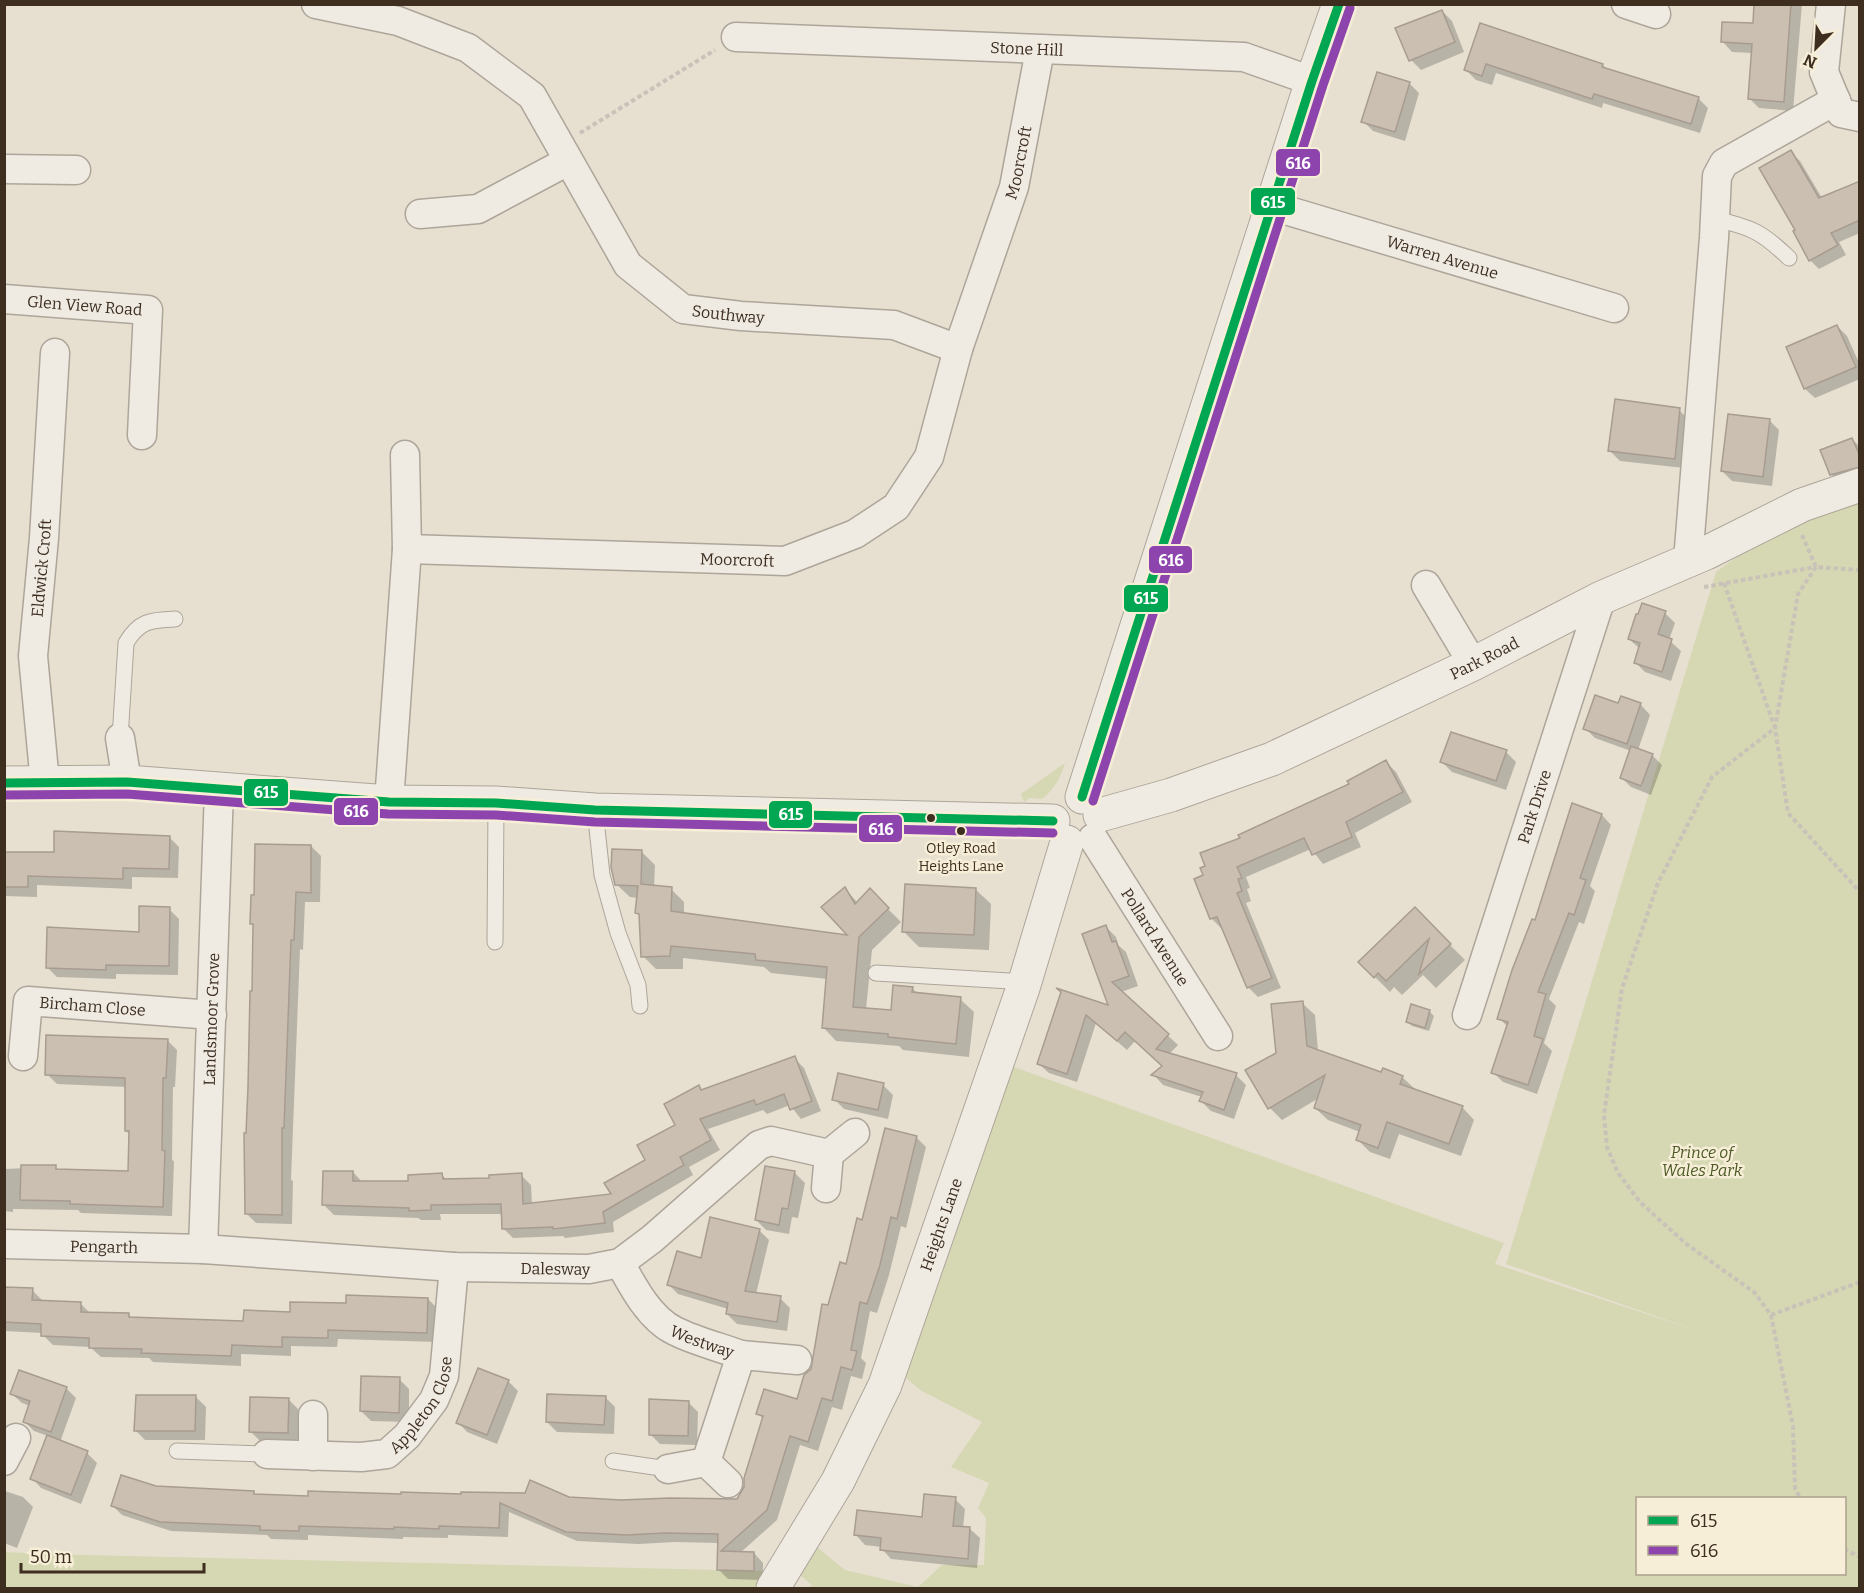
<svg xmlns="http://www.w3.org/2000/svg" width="1864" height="1593" font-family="Bitter,serif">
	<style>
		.green { fill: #d6d7b3; fill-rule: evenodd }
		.shadow { fill: #0003 }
		.building { fill: #cbbfb2; stroke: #a89c90; stroke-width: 1.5 }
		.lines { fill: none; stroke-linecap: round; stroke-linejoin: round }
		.service-casing { stroke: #ada599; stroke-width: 17 }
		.minor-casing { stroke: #ada599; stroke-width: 31 }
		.tertiary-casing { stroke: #ada599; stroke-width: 35 }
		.path { stroke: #c8c2b9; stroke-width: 4; stroke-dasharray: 4.5 3; stroke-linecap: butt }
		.service { stroke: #efebe3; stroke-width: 15 }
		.minor { stroke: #efebe3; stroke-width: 28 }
		.tertiary { stroke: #efebe3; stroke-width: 33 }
		.bus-1-casing { stroke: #f7eed8; stroke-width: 14 }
		.bus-2-casing { stroke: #f7eed8; stroke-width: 14 }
		.bus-1 { stroke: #00a651; stroke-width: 9 }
		.bus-2 { stroke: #8e44ad; stroke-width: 9 }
		.bus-dot { fill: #3d2e20; stroke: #f7eed8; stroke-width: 2 }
		.labels { text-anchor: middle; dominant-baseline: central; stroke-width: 5; stroke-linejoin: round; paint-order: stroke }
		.bus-label { font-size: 14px; fill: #3d2e20; stroke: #f7eed8 }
		.street-label { font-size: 16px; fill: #3d2e20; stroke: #f7eed8 }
		.park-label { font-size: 16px; font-style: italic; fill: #4d5a26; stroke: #f7eed8 }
		.line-badge { stroke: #f7eed8; stroke-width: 2 }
		.badge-label { font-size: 16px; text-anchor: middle; font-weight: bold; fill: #fff }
	</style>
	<rect width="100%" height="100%" fill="#e7e0d1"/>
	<g class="green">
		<path d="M1859,501V1588H808L812,1585L795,1571L813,1544L845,1570L918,1587L942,1565H984L986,1518L978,1508L989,1483L951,1467L982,1422L920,1390L905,1377L949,1254L1011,1066L1504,1243L1495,1264L1704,1333L1506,1264L1716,572L1780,526ZM1638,1498H1844V1574H1638Z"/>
		<path d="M1065,763C1060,779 1055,788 1042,799L1029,798L1024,802L1021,794Z"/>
		<polygon points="5,1552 42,1554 769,1571 760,1588 5,1588"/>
	</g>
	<g class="shadow">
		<polygon points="1756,4 1802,4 1793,111 1759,108 1749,98 1753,53 1732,52 1723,42 1754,25"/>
		<polygon points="1442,11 1452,21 1464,52 1421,70 1411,60"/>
		<polygon points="1481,25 1603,65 1607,70 1698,98 1708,108 1700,133 1603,103 1602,108 1496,73 1492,85 1476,80 1466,70"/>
		<polygon points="1409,83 1419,93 1405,141 1373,131 1363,121"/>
		<polygon points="1790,152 1800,161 1822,198 1860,182 1860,233 1839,242 1846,255 1819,269 1810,260 1797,230"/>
		<polygon points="1837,326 1847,336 1860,365 1860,379 1815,398 1805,389 1788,348"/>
		<polygon points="1679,410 1689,420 1684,468 1620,461 1610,451"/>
		<polygon points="1769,420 1779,430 1772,486 1732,481 1722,471"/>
		<polygon points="1852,439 1860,447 1860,478 1842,484 1832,475"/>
		<polygon points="1665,613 1675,623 1669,640 1681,651 1671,681 1645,672 1635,662 1640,649 1629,639"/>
		<polygon points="1622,698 1641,705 1650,715 1638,750 1652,755 1662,765 1651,795 1631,787 1621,777 1631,751 1595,738 1585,728 1619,705"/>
		<polygon points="1506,752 1516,762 1506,790 1452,772 1442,762"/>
		<polygon points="1386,762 1396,772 1412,802 1355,833 1361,847 1323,864 1311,849 1246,877 1250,888 1247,889 1251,901 1246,903 1281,988 1258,997 1248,987 1223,927 1221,928 1211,918 1242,839 1351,785"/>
		<polygon points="1602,815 1611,825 1590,886 1595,891 1584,924 1579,922 1549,999 1556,1006 1544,1043 1552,1051 1537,1094 1503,1082 1493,1072 1508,1027 1499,1018 1536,922"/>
		<polygon points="169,837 179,847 178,878 132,877 132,889 37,885 37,897 4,896 4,853 55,854"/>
		<polygon points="311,846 321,856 320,902 305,902 303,950 300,949 291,1180 293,1181 292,1224 256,1223 246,1213 247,1135 254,992 254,926 251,923"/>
		<polygon points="642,852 655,865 654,887 671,889 684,902 684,914 851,937 845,889 858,903 883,904 901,922 872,950 866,1009 892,1012 912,988 919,995 960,999 974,1012 969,1057 903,1050 899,1046 836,1041 823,1027 828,979 771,973 764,967 683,958 683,969 656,969 643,956 640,917 637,913 638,898 630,897 616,884"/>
		<polygon points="975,889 991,904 989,950 919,947 904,932"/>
		<polygon points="169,909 179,919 178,975 116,974 116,979 57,977 47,967 140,933"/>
		<polygon points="1415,910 1465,960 1436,988 1423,975 1402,995 1394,987 1390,992 1360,962"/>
		<polygon points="1106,927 1116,937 1118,945 1126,952 1138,986 1121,992 1178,1045 1169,1054 1236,1075 1246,1085 1234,1119 1211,1111 1201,1101 1202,1097 1163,1085 1154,1075 1164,1067 1135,1041 1127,1050 1096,1023 1077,1082 1049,1073 1039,1064 1062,992 1110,1008"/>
		<polygon points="1302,1003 1315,1015 1318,1051 1382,1074 1402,1077 1415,1089 1462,1107 1474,1120 1461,1156 1399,1134 1390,1159 1370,1152 1358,1140 1360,1132 1328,1120 1315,1108 1319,1098 1282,1120 1270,1108 1277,1054"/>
		<polygon points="1429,1011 1434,1016 1429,1031 1412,1026 1407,1022"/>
		<polygon points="167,1040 177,1050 175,1087 173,1087 172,1159 174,1162 172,1216 81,1213 78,1210 13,1209 13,1212 4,1211 4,1169 55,1167 59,1171 129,1172 130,1135 126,1131 127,1087 57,1084 47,1074"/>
		<polygon points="794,1058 804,1068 821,1111 801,1119 790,1105 767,1114 763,1110 708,1129 720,1150 689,1167 693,1175 613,1222 614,1232 565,1238 563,1236 513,1238 503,1228 503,1214 440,1214 441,1220 421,1220 418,1218 334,1215 324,1205 353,1172 363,1183 410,1183 442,1175 447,1180 491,1179 521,1175 531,1185 532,1205 613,1196 677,1125 699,1087 703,1091"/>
		<polygon points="883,1085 893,1095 888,1119 844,1109 834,1099"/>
		<polygon points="916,1137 926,1147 906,1228 901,1226 889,1275 877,1313 870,1311 861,1358 866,1363 862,1379 851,1376 842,1410 832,1407 818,1451 800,1445 777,1520 740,1553 754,1553 763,1563 763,1580 728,1579 718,1569 719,1543 675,1542 638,1544 577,1541 509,1512 508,1537 448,1535 448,1538 403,1537 403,1539 308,1535 308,1540 271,1539 267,1535 171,1531 122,1515 112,1505 156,1488 253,1492 257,1496 568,1498 621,1501 738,1501 745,1488 763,1419 758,1413 798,1401 812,1370 829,1306 863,1221"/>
		<polygon points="767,1167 795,1173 805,1183 798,1218 792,1217 789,1234 766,1230 756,1220"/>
		<polygon points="759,1230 769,1240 756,1294 780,1298 790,1308 787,1331 737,1324 727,1314 728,1309 678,1294 668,1284"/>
		<polygon points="4,1289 32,1290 42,1300 42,1302 81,1304 91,1314 129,1315 133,1319 245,1323 347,1304 428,1299 438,1309 437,1342 338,1339 337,1347 291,1346 291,1356 241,1354 241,1366 153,1362 149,1358 101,1357 90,1347 53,1345 43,1335 43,1333 4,1331"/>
		<polygon points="399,1379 409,1389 409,1422 371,1421 361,1411"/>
		<polygon points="508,1381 518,1391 497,1444 467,1432 458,1422"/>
		<polygon points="66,1388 76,1398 60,1442 87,1453 97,1463 81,1504 41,1488 32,1478 48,1436 34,1431 24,1421 30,1406 22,1403 12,1394"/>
		<polygon points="196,1397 206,1407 205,1440 145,1440 135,1430"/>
		<polygon points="605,1397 615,1407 614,1434 557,1432 547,1422"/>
		<polygon points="289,1400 299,1410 298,1443 261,1442 251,1432"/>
		<polygon points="688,1402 698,1412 697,1445 660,1444 650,1434"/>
		<polygon points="5,1491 23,1497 33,1507 17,1548 4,1543"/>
		<polygon points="955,1499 965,1509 963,1528 970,1529 980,1538 977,1568 891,1559 882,1549 882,1547 865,1545 856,1535 924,1519"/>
	</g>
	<g class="building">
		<polygon points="1754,4 1791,4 1784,102 1748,99 1752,44 1721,42 1722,22 1753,23"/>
		<polygon points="1442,10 1455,42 1409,61 1395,28"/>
		<polygon points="1480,23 1603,64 1602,67 1699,97 1691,124 1594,94 1592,99 1486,64 1482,76 1464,70"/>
		<polygon points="1377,72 1410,82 1395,132 1361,122"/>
		<polygon points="1791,150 1819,198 1860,181 1860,220 1831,233 1838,245 1809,261 1793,231 1795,230 1759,168"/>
		<polygon points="1837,325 1856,367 1804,389 1786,347"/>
		<polygon points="1615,399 1680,408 1675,459 1608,451"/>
		<polygon points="1728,414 1770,419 1763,477 1721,471"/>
		<polygon points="1852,438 1860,456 1860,467 1830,475 1820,450"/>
		<polygon points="1642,603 1666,611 1658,634 1672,639 1662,672 1634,663 1640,643 1628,639 1636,614 1638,614"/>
		<polygon points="1595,695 1618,703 1621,696 1641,703 1627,744 1583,729"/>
		<polygon points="1451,732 1507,750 1496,781 1440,762"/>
		<polygon points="1631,746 1653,754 1641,786 1620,778"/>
		<polygon points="1386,760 1403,792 1346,822 1352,837 1312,855 1304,838 1237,867 1242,878 1238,879 1242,891 1237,893 1272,978 1247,988 1217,917 1210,919 1194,879 1203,875 1200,868 1205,866 1200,853 1240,838 1238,835 1349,784 1347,781"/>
		<polygon points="1572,803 1602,814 1580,878 1586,880 1574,915 1569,913 1538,992 1546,994 1534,1036 1543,1039 1528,1085 1491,1073 1508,1022 1497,1019 1512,970 1532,919 1535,920"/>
		<polygon points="54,831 170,836 169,869 123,868 123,879 28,876 28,887 4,887 4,852 54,852"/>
		<polygon points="255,844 311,845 311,893 296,892 294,940 291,940 284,1128 282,1128 282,1215 245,1214 244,1133 246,1133 248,1087 250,991 252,991 253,924 250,924 251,895 254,895"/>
		<polygon points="612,849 642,850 641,884 672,887 671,911 847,935 821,907 845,887 855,904 870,888 889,908 859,937 853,1007 891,1010 893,985 913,987 912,992 961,997 956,1044 888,1037 888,1034 822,1028 827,967 756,960 755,954 671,946 670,956 641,957 639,914 635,913 638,886 615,885 611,867"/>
		<polygon points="905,884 976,888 974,935 902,932"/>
		<polygon points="139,906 170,907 169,966 106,965 106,970 46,968 47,927 139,932"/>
		<polygon points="1415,907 1451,944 1419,974 1429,939 1386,981 1378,973 1374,978 1358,962"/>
		<polygon points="1106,925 1112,942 1116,941 1129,976 1112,982 1169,1034 1156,1049 1237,1073 1224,1110 1199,1101 1203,1092 1151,1075 1162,1066 1125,1032 1117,1041 1086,1015 1067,1074 1037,1064 1061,992 1056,988 1108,1005 1082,934"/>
		<polygon points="1303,1001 1307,1046 1381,1072 1383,1068 1403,1076 1400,1084 1463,1106 1449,1144 1387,1122 1378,1148 1356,1140 1361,1125 1314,1108 1325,1075 1268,1109 1245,1070 1276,1053 1271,1004"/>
		<polygon points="1411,1004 1430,1010 1425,1028 1406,1022"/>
		<polygon points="46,1035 168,1039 166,1078 163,1078 162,1150 165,1151 163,1207 70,1204 70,1201 20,1200 21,1165 56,1165 56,1169 128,1171 129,1131 125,1131 125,1078 45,1075"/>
		<polygon points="795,1056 812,1101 790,1110 784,1094 756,1105 754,1100 700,1119 711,1140 680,1157 684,1165 603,1212 605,1223 553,1229 553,1227 502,1229 501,1204 431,1205 431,1210 409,1211 409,1208 322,1205 323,1171 353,1171 353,1181 408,1181 408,1175 442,1173 443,1179 489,1178 489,1175 522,1173 523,1204 611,1194 604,1183 645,1160 637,1145 675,1125 664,1104 699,1085 701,1090"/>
		<polygon points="838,1073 884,1083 878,1110 832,1100"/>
		<polygon points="885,1128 917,1136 897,1219 891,1217 880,1265 867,1304 860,1302 851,1350 857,1351 852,1370 841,1367 832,1401 822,1398 808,1442 790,1436 767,1510 721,1551 754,1552 754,1571 717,1570 718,1534 665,1533 627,1535 566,1532 500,1503 499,1528 439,1526 439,1529 394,1527 394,1529 299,1526 299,1531 260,1530 260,1526 160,1522 111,1506 121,1475 156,1486 254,1491 254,1494 308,1496 308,1491 401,1494 401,1492 461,1494 461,1492 525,1493 530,1480 569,1497 621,1500 670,1498 737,1499 744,1487 744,1478 763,1416 756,1414 764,1389 797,1399 804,1375 811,1369 822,1304 828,1305 840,1262 846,1264 857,1218 862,1220"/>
		<polygon points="765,1166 795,1171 788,1209 782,1208 779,1225 755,1220"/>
		<polygon points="710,1217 760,1229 745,1291 781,1296 777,1322 726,1314 728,1303 667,1285 677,1251 701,1258"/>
		<polygon points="4,1287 33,1288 32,1300 81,1302 81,1312 129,1313 129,1317 243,1321 244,1310 290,1312 290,1302 346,1303 346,1295 428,1298 427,1333 328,1330 328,1338 282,1337 282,1347 232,1345 231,1356 141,1353 142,1349 89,1348 89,1338 41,1336 41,1324 4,1322"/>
		<polygon points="478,1368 509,1380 487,1435 456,1423"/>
		<polygon points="19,1370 67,1387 51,1432 23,1422 30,1401 10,1394"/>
		<polygon points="361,1376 400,1377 399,1413 360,1411"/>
		<polygon points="547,1394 606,1396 604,1425 546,1422"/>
		<polygon points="136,1395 196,1395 195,1431 134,1431"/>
		<polygon points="250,1397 289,1398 288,1433 249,1432"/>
		<polygon points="649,1399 689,1401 688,1436 649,1435"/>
		<polygon points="47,1435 88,1451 71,1495 30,1479"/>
		<polygon points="924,1494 956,1497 953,1526 970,1527 968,1559 880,1550 881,1538 854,1535 857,1510 922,1517"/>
	</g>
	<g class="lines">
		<defs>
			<g id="service">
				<path d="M1715,219C1751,227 1762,232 1789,258"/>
				<path d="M120,738L126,643C139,621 150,620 175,619"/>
				<polyline points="595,810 602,875 618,933 638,985 640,1006"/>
				<polyline points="495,942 496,803"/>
				<polyline points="876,973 1025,982"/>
				<polyline points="177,1451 267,1454"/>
				<polyline points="613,1461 668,1469"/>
			</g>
			<g id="minor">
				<path id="s1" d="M316,4L398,21L468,48L532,96L628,265L683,309L741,316L894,325L958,349"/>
				<polyline points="1626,4 1656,14"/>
				<polyline points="1831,4 1824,72 1841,113 1860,117"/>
				<path id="s2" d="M736,37L1244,57L1312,81"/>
				<polyline points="4,169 76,170"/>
				<path id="s3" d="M1272,206L1614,308"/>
				<polyline points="420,214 478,209 568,161"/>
				<path id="s4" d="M4,299L148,310L142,435"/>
				<polyline points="405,455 407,549"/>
				<polyline points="1688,561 1714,238 1717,176 1724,163 1836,100"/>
				<polyline points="1426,585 1473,664"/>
				<polyline points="120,738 127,782"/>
				<path id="s5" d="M45,783L33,656L44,538L55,353"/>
				<path id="s6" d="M389,802L407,549L785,561L855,534L896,507L929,457L958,349L1014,187L1040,50"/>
				<path id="s7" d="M1093,838L1218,1036"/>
				<path id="s8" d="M1467,1015L1601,598"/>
				<path id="s9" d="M23,1056L28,1001L212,1015"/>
				<polyline points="826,1188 829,1154"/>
				<path id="s10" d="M4,1244L203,1249L454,1267L589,1269L620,1263L652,1239L759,1145L771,1141L829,1154L855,1133"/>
				<path id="s11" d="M203,1249L219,790"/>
				<path id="s12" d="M620,1263C633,1287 650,1319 675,1331C695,1341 719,1347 741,1355L706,1462L668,1469"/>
				<polyline points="741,1355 797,1360"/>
				<polyline points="313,1415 313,1456"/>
				<path id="s13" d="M267,1454L361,1457L387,1454L407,1436L434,1400L444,1376L454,1267"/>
				<polyline points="4,1461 16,1438"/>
				<polyline points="706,1462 728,1483"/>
			</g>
			<g id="tertiary">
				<polyline points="4,783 127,782 389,802 496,803 595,810 1053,821"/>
				<polyline points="1082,797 1312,81 1339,4"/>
				<path id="s14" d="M1100,815L1171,795L1272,759L1473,664L1601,598L1706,553L1802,505L1860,485"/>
				<path id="s15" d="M773,1588L838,1481L885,1385L1023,988L1067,842"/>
			</g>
		</defs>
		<use href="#service" class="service-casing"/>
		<use href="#minor" class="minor-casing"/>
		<use href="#tertiary" class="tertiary-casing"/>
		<g class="path">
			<polyline points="580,133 715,50"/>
			<polyline points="1802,535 1816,567 1860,570"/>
			<polyline points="1816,567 1798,594 1775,728 1788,813 1860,892"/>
			<polyline points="1724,583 1775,728 1712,777 1658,883 1622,988 1604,1115 1607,1147 1618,1173 1640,1202 1685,1243 1754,1292 1771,1315 1793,1426 1795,1488 1800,1498"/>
			<polyline points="1704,587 1815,567"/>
			<polyline points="1771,1315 1860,1282"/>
			<polyline points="1844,1549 1860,1557"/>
		</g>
		<use href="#service" class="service"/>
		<use href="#minor" class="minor"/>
		<use href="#tertiary" class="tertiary"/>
		<defs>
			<g id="bus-1">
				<polyline points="4,783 127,782 389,802 496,803 595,810 1053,821"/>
				<polyline points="1082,797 1312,81 1339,4"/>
			</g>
			<g id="bus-2">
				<polyline points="4,795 127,794 388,814 496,815 595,822 1053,833"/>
				<polyline points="1093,801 1323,85 1350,8"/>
			</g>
		</defs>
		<use href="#bus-1" class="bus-1-casing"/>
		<use href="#bus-2" class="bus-2-casing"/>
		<use href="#bus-1" class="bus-1"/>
		<use href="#bus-2" class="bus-2"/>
	</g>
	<g class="bus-dot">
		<circle cx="931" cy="818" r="5"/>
		<circle cx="961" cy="831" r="5"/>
	</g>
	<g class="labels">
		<g class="bus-label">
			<text x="961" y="848">Otley Road<tspan x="961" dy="18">Heights Lane</tspan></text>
		</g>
		<g class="street-label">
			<text stroke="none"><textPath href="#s2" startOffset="291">Stone Hill</textPath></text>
			<text stroke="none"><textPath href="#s6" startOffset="1124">Moorcroft</textPath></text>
			<text stroke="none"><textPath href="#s3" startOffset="178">Warren Avenue</textPath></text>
			<text stroke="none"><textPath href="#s4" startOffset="81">Glen View Road</textPath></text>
			<text stroke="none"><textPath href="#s1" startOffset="549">Southway</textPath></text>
			<text stroke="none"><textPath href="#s6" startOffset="584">Moorcroft</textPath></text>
			<text stroke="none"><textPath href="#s5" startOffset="216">Eldwick Croft</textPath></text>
			<text stroke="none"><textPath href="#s14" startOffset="416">Park Road</textPath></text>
			<text stroke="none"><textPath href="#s8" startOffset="219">Park Drive</textPath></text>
			<text stroke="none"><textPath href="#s7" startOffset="117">Pollard Avenue</textPath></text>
			<text stroke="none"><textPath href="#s9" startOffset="120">Bircham Close</textPath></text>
			<text stroke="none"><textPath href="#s11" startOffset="230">Landsmoor Grove</textPath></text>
			<text stroke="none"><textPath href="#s15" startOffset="402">Heights Lane</textPath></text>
			<text stroke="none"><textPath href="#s10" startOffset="100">Pengarth</textPath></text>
			<text stroke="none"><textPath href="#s10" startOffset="552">Dalesway</textPath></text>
			<text stroke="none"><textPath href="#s12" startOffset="118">Westway</textPath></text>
			<text stroke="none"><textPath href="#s13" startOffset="182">Appleton Close</textPath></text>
		</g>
		<g class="park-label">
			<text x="1702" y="1152">Prince of<tspan x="1702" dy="18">Wales Park</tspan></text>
		</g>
	</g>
	<g class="line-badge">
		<rect x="1275" y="148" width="46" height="29" rx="6" fill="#8e44ad"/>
		<rect x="1250" y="187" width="46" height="29" rx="6" fill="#00a651"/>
		<rect x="1148" y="545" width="45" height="29" rx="6" fill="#8e44ad"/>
		<rect x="1123" y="584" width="46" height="29" rx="6" fill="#00a651"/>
		<rect x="243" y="778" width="46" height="29" rx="6" fill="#00a651"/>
		<rect x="333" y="797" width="46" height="29" rx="6" fill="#8e44ad"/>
		<rect x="768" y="800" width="45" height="29" rx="6" fill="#00a651"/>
		<rect x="858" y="814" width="45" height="29" rx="6" fill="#8e44ad"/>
	</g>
	<g class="badge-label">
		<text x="1298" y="169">616</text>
		<text x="1273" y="208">615</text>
		<text x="1171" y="566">616</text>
		<text x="1146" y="604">615</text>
		<text x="266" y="798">615</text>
		<text x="356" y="817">616</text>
		<text x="791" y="820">615</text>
		<text x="881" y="835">616</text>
	</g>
	<rect width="1864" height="1593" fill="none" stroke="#3d2e20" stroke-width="12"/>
	<rect x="1636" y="1497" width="210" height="78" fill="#f7eed8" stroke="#ada18e" stroke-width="1.5"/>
	<rect x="1648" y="1516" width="30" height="9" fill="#00a651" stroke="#ada18e" stroke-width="1.5"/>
	<text x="1690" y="1527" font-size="18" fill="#3d2e20">615</text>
	<rect x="1648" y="1546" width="30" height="9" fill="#8e44ad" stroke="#ada18e" stroke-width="1.5"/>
	<text x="1690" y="1557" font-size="18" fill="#3d2e20">616</text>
	<g transform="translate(1816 48) rotate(204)" stroke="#f7eed8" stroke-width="4.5" paint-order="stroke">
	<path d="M0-4.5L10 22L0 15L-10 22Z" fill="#3d2e20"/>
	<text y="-9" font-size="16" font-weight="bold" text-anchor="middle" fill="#3d2e20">N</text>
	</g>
	<path d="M21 1563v9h183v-9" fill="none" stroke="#3d2e20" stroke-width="3"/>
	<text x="30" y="1563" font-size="18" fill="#3d2e20" stroke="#f7eed8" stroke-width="4.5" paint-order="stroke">50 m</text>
</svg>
